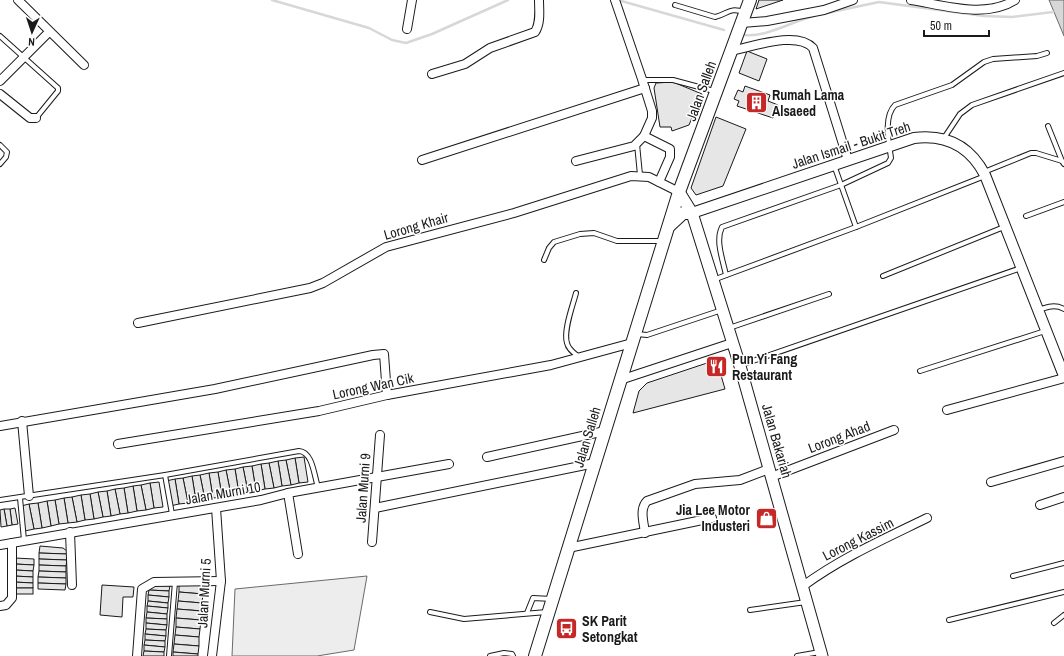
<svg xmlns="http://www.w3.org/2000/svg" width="1064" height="656" font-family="'Archivo Narrow',sans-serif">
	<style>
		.green { fill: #ededed; stroke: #6a6a6a }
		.water { fill: #d7d7d7; stroke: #6a6a6a }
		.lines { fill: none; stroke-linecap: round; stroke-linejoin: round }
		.stream { stroke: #d7d7d7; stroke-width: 2.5 }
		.building { fill: #e6e6e6; stroke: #1a1a1a }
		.service-casing { stroke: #1a1a1a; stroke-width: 6 }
		.minor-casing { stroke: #1a1a1a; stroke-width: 10 }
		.tertiary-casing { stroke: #1a1a1a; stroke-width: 12 }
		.secondary-casing { stroke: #1a1a1a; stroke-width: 13 }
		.primary-casing { stroke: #1a1a1a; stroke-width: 14 }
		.service { stroke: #fff; stroke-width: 4 }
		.minor { stroke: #fff; stroke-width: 8 }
		.tertiary { stroke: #fff; stroke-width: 10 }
		.secondary { stroke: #fff; stroke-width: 11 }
		.primary { stroke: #fff; stroke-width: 12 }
		.labels { text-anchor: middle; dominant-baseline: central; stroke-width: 3; stroke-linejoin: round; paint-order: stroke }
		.street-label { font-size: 14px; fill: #1a1a1a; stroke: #fff }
		.poi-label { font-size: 14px; font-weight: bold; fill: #1a1a1a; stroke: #fff; text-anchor: start }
	</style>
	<rect width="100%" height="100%" fill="#fff"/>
	<polygon class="green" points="367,576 354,650 317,656 232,656 235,589"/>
	<polygon class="water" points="1049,0 1064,0 1064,36"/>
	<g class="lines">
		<g class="stream">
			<polyline points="272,0 369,28 392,40 406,43 432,34 508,0"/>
			<polyline points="618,0 724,30"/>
			<polyline points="827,13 879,2 984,16 1012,17 1053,12"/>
			<path d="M744,35C765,38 793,21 814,16"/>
		</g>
	</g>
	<g class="building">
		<polygon points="759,0 783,0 756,9"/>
		<polygon points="747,51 767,59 759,81 739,73"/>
		<polygon points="673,82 702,94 689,125 672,131 671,127 660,127 654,88 656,83"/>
		<polygon points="745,86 770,95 768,101 778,105 773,118 737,106 739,101 734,99 738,90 743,92"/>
		<polygon points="716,117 746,129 723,186 696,195 691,188"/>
		<polygon points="710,362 718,365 725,389 633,413 639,391 647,383"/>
		<polygon points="304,457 308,482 299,483 295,458"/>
		<polygon points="295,458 299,483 291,485 286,460"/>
		<polygon points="286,460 291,485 282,486 278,461"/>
		<polygon points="278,461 282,486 274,488 269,463"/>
		<polygon points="269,463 274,488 265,489 261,464"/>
		<polygon points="261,464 265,489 256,491 252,466"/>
		<polygon points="252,466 256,491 248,492 243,467"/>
		<polygon points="243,467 248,492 239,494 235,469"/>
		<polygon points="235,469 239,494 231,495 226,470"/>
		<polygon points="226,470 231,495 222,497 218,472"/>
		<polygon points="218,472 222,497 213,498 209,473"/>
		<polygon points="209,473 213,498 205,500 200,475"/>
		<polygon points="200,475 205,500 196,501 192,476"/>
		<polygon points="192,476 196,501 188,503 183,478"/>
		<polygon points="183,478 188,503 179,504 175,479"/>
		<polygon points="175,479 179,504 170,506 166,481"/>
		<polygon points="159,482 163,507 154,508 150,483"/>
		<polygon points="150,483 154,508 146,510 141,485"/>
		<polygon points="141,485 146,510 137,511 133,486"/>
		<polygon points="133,486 137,511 128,513 124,488"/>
		<polygon points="124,488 128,513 120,514 115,489"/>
		<polygon points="115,489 120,514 111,516 107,491"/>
		<polygon points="107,491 111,516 103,517 98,492"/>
		<polygon points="98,492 103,517 94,519 90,494"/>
		<polygon points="90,494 94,519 85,520 81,495"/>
		<polygon points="81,495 85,520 77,522 72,497"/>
		<polygon points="72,497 77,522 68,523 64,498"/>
		<polygon points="64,498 68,523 59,524 55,500"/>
		<polygon points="55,500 59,524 51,526 47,501"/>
		<polygon points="47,501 51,526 42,528 38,503"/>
		<polygon points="38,503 42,528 34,529 29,504"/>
		<polygon points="29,504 34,529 25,531 21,506"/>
		<polygon points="15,508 18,524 12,525 10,509"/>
		<polygon points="4,509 10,509 12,525 7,526"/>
		<polygon points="4,509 7,526 1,527 0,510"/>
		<polygon points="40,546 63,548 67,551 67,554 39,553"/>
		<polygon points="39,553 67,554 67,560 39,559"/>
		<polygon points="15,558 34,559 34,565 15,564"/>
		<polygon points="39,559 67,560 66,566 39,565"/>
		<polygon points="15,564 34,565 33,571 15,570"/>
		<polygon points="39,565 66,566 66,572 39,571"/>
		<polygon points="15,570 33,571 33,577 14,576"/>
		<polygon points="39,571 66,572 66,578 38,577"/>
		<polygon points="14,576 33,577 33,583 14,582"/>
		<polygon points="38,577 66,578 66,584 38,583"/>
		<polygon points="14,582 33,583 33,588 14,588"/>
		<polygon points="38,583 66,584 65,590 38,589"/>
		<polygon points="149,584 170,586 169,591 149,590"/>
		<polygon points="179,584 204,586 203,594 179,592"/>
		<polygon points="102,585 134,587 133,597 123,597 122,617 100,615"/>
		<rect x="14" y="588" width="19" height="6"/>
		<polygon points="149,590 169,591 169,597 148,595"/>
		<polygon points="179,592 203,594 202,603 178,601"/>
		<polygon points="148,595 169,597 168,603 148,601"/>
		<polygon points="148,601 168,603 168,608 147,606"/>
		<polygon points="178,601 202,603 202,611 177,609"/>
		<polygon points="147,606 168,608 167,614 147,612"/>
		<polygon points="177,609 202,611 201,620 176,618"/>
		<polygon points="147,612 167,614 167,619 146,618"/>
		<polygon points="146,618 167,619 167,625 146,623"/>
		<polygon points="176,618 201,620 200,629 176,627"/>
		<polygon points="146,623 167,625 166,630 146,629"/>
		<polygon points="176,627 200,629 199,637 175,635"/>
		<polygon points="146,629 166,630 166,636 145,634"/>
		<polygon points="145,634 166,636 165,641 145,640"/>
		<polygon points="175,635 199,637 199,646 174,644"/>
		<polygon points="145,640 165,641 165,647 144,645"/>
		<polygon points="174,644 199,646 198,654 173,652"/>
		<polygon points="144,645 165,647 164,652 144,651"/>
		<polygon points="144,651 164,652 164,656 143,656"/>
		<polygon points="173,652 198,654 198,656 173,656"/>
	</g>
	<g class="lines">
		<defs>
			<g id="service">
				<path d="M675,5L715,17C728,14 729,7 744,12"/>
				<polyline points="0,36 58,88 58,91 36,118"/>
				<polyline points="643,80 673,80 714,91"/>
				<polyline points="1048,126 1062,161"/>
				<polyline points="944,138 960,114 972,105 1064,73"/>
				<polyline points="637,144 640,175"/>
				<polyline points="0,145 7,152 6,157 0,164"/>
				<polyline points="834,165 856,227"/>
				<polyline points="984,172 1031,153 1036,153 1062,161 1064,164"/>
				<polyline points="1026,216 1064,202"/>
				<polyline points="544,260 549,248 554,242 580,234 594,233 617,241 661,241"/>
				<path d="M726,275C723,260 715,241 722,227L841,185L888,163L891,158C889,143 883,117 895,105L952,85L984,62L993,59L1037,56L1047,53"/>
				<polyline points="883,276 1004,227"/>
				<polyline points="713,280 856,227 985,176"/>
				<path d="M576,293C573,305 563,331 567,343C568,349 574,353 579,357"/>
				<path d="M1038,310C1047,307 1055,304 1064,309"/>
				<polyline points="729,328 829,294"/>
				<polyline points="637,334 647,335 722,310"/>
				<polyline points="741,365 1021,268"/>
				<polyline points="920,371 1045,331"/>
				<polyline points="165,475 172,514"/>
				<polyline points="20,498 24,540"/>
				<path d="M0,500L165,475L299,451C313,452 314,476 318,487"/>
				<polyline points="1013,576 1064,563"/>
				<polyline points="750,610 806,602"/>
				<polyline points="430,612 464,619 547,612"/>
				<polyline points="527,613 533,598 552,599"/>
				<polyline points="949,620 1064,592"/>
				<polyline points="1054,623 1064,615"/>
				<polyline points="169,656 175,582"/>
				<polyline points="490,656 504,653 512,654 513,656"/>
				<polyline points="797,656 820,652"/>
			</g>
			<g id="minor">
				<polyline points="18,0 84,65"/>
				<path d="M911,0C943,5 985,19 1015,0"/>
				<polyline points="742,23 767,21 824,10 853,0"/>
				<polyline points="407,29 412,0"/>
				<path d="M731,51C752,47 797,30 813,48L848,160"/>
				<path d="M432,74L465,64L490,48L535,32C541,23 539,10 539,0"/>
				<polyline points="0,81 49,32"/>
				<polyline points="0,94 30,118 36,118"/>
				<polyline points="644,136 670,149 670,157 659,182"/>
				<polyline points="422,160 645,88"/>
				<polyline points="576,161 634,146 644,136 652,118 652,111 642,79 615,0"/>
				<polyline points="138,323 310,288 323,283 386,247 514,213 631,176 649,177 679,192"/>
				<polyline points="620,380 732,343"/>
				<polyline points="947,410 1064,378"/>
				<polyline points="22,421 29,496"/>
				<polyline points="0,426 215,389 373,355 384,354 387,395"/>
				<polyline points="118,444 319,411 387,395 551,365 632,343"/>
				<polyline points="487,457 605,431"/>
				<polyline points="771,477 894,430"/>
				<polyline points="991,482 1064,461"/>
				<polyline points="288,493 298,554"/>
				<polyline points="1040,505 1064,497"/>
				<polyline points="375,508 595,463"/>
				<polyline points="70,532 72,585"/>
				<path d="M645,533C644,523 639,509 647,501L695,484L740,480L769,469"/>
				<polyline points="372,542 380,435"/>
				<polyline points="0,545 261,500 288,493 449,464"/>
				<polyline points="568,548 712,518"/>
				<path d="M803,586C841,558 884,539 927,518"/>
				<polyline points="0,606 6,605 12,598 12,543"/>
				<polyline points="137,656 142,589 154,582 221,581"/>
				<polyline points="212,656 221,581 216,508"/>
			</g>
			<path id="tertiary" d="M692,213L914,138C946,134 970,146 985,175L1064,376"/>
			<polyline id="secondary" points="679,192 692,213 740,366 822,656"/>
			<g id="primary">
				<polyline points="670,225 683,213 692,213"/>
				<polyline points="535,656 679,192 750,0"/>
			</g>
		</defs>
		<use href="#service" class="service-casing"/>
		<use href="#minor" class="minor-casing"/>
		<use href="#tertiary" class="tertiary-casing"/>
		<use href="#secondary" class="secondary-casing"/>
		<use href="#primary" class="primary-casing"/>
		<use href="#service" class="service"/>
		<use href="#minor" class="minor"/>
		<use href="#tertiary" class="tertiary"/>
		<use href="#secondary" class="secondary"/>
		<use href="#primary" class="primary"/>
	</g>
	<defs>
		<symbol id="building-square" viewBox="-11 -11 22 22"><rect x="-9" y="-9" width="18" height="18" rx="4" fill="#c62828" stroke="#fff"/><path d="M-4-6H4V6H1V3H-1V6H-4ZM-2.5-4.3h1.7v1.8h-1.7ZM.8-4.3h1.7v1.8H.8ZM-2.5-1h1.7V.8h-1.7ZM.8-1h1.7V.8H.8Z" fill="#fff"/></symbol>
		<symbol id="restaurant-square" viewBox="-11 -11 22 22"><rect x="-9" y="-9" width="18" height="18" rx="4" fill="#c62828" stroke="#fff"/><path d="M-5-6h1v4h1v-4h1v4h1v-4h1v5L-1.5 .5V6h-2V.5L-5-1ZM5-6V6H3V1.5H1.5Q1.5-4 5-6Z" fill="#fff"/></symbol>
		<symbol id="shop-square" viewBox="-11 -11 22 22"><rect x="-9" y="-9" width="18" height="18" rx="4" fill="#c62828" stroke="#fff"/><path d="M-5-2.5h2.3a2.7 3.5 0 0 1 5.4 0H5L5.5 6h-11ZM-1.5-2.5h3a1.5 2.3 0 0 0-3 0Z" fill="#fff"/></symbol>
		<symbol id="bus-square" viewBox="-11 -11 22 22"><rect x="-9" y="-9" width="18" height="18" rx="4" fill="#c62828" stroke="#fff"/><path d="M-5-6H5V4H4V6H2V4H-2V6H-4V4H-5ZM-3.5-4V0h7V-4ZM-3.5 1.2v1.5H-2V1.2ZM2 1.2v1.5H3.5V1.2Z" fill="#fff"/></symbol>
	</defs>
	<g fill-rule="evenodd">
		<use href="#building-square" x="744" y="90" width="25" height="25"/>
		<use href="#restaurant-square" x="704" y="354" width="25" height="25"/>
		<use href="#shop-square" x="754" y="506" width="25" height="25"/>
		<use href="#bus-square" x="554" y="616" width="25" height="25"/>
	</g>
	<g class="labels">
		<g class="street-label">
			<text transform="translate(701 91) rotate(-70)">Jalan Salleh</text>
			<text transform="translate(851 145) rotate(-18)">Jalan Ismail - Bukit Treh</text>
			<text transform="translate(416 226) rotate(-16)">Lorong Khair</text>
			<text transform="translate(373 386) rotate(-12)">Lorong Wan Cik</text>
			<text transform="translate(587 437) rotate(-73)">Jalan Salleh</text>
			<text transform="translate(839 437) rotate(-21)">Lorong Ahad</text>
			<text transform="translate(777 441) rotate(74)">Jalan Bakariah</text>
			<text transform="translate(363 488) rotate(-86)">Jalan Murni 9</text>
			<text transform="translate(223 493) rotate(-10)">Jalan Murni 10</text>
			<text transform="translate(858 539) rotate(-27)">Lorong Kassim</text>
			<text transform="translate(204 593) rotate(-87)">Jalan Murni 5</text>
		</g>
		<g class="poi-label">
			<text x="772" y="95">Rumah Lama<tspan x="772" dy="16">Alsaeed</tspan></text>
			<text x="732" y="359">Pun Yi Fang<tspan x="732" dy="16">Restaurant</tspan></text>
			<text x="750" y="510" text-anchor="end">Jia Lee Motor<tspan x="750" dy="16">Industeri</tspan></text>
			<text x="582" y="621">SK Parit<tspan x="582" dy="16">Setongkat</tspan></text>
		</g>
	</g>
	<g transform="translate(32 32) rotate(183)" stroke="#ffffff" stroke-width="3" paint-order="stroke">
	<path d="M0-3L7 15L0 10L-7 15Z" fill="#1a1a1a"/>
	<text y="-6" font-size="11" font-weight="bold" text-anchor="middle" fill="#1a1a1a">N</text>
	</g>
	<path d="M924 30v6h65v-6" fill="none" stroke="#1a1a1a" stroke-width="2"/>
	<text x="930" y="30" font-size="12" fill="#1a1a1a" stroke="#ffffff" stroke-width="3" paint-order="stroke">50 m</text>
</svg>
